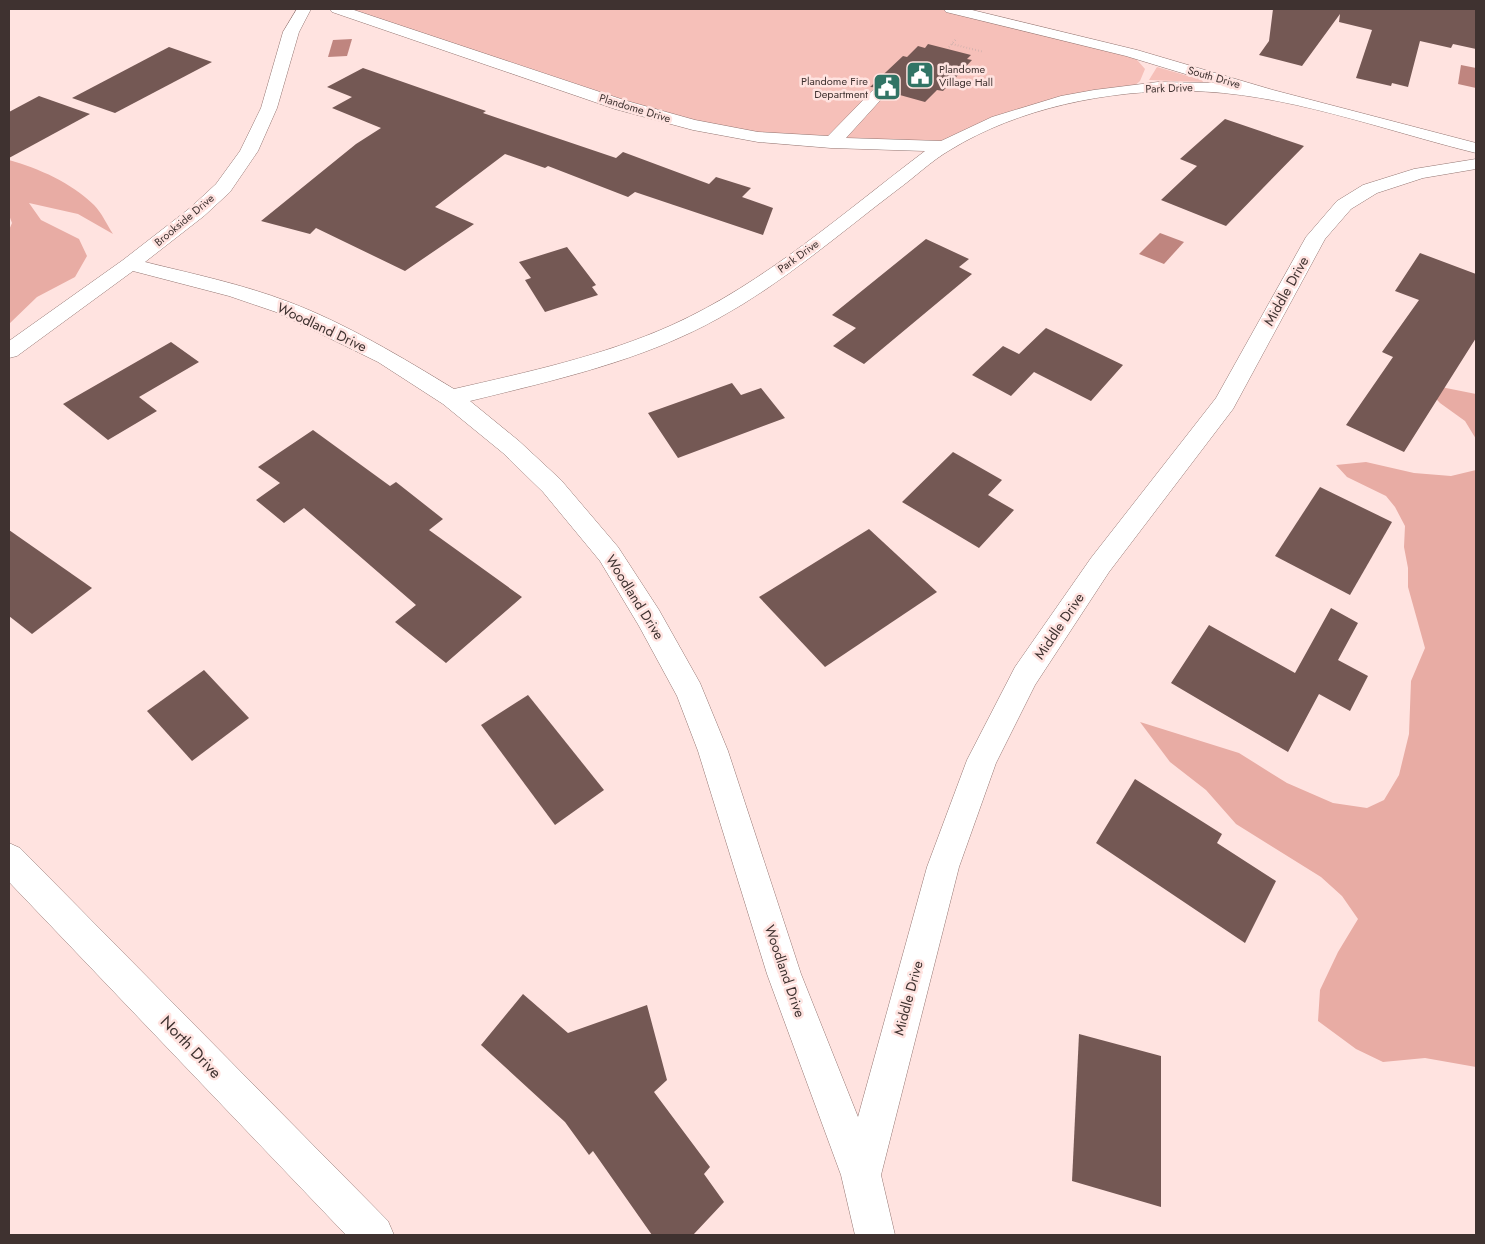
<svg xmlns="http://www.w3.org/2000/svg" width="1485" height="1244" font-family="Jost,sans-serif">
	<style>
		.green { fill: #f6c0b9 }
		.forest { fill: #e8aca4 }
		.water { fill: #bf857f }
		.building { fill: #745854 }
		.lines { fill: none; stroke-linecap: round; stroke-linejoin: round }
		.minor-casing { stroke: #947672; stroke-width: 1 }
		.path { stroke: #c1aaa7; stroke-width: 2; stroke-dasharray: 0.5 2.5; stroke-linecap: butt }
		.minor { fill: #fff; fill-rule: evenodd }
		.labels { text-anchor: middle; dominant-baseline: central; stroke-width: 5; stroke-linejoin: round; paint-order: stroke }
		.far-poi-label { font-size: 11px; fill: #3f3230; stroke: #ffe3e0; text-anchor: start }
		.far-street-label { font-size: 11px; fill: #3f3230; stroke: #ffe3e0 }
		.street-label { font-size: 14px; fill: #3f3230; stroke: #ffe3e0 }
		.near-street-label { font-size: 16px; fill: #3f3230; stroke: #ffe3e0 }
	</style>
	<rect width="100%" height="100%" fill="#ffe3e0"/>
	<g class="green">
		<polygon points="337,9 951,9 1131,53 1145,69 1140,81 1131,89 1036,109 944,146 758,137 621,105"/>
		<polygon points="1157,67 1202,80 1203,82 1149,80"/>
	</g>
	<g class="forest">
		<path d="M9,160C40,169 70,182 94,205C102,213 107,225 113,234L78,214L29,203L41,220L79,239L87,256L75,277L37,297L9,324V230L12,223L9,215Z"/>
		<polygon points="1421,383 1476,394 1476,439 1465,421 1440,403"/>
		<polygon points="1366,462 1414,473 1451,476 1476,470 1476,1067 1425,1058 1383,1062 1356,1049 1318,1021 1320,990 1338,952 1358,919 1342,896 1321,877 1236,824 1206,790 1170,762 1140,722 1239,753 1287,783 1333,803 1367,808 1384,800 1399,775 1409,734 1411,681 1425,648 1408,587 1408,568 1404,547 1405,526 1395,507 1386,496 1347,477 1336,465"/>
	</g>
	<g class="water">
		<polygon points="352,39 347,56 328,57 333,40"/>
		<polygon points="1461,65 1476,68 1476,88 1458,84"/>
		<polygon points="1160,233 1184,242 1164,264 1139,254"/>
	</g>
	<g class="building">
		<polygon points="1273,9 1476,9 1476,49 1453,44 1451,48 1420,41 1408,87 1392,83 1391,86 1356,78 1372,30 1339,22 1340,14 1302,66 1259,55 1269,41"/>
		<polygon points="928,44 971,55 967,59 972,60 943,91 937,90 925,102 889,92 885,88 870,87 903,56 907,57 918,46 925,48"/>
		<polygon points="169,47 212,62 115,113 72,98"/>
		<polygon points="363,68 486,111 483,113 616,158 623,152 709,184 716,177 751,188 742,197 773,208 763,235 635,192 628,197 548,166 545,168 505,154 435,207 474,224 405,271 316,228 310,234 261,221 356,144 381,128 332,108 352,97 327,87"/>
		<polygon points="39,96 90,114 9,158 9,112"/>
		<polygon points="1225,119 1304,146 1226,226 1161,200 1197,166 1180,159"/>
		<polygon points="926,239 969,259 959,267 972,274 864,364 833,346 856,328 832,315"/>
		<polygon points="567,247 596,285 592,287 598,295 545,312 525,280 531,278 519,262"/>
		<polygon points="1420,253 1476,274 1476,338 1404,452 1346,425 1393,357 1382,352 1419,300 1395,291"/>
		<polygon points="1046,328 1123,365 1091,401 1034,372 1011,396 972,375 1003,346 1019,354"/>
		<polygon points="171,342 199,362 139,397 157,411 108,440 63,404"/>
		<polygon points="732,383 741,395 761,388 785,418 678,458 648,413"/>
		<polygon points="313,430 390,486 396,482 443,519 429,530 522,597 446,663 395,622 416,605 304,508 284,523 256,500 280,483 258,467"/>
		<polygon points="953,452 1002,480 988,495 1014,510 979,548 902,502"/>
		<polygon points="1320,487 1392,522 1350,595 1275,556"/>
		<polygon points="869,529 937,592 825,667 759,597"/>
		<polygon points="9,530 92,588 32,634 9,616"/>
		<polygon points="1331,608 1358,623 1338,660 1368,676 1350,711 1319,694 1288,752 1171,683 1209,625 1295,673"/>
		<polygon points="204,670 249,718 192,761 147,711"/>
		<polygon points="528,695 604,790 555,825 481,725"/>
		<polygon points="1135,779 1222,834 1217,843 1276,881 1245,943 1096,843"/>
		<polygon points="523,994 568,1033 647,1005 667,1080 654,1092 710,1167 704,1174 724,1202 693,1235 652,1235 593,1151 589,1155 565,1122 481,1045"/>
		<polygon points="1079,1034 1161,1056 1161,1207 1072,1181"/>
	</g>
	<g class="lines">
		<defs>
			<g id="minor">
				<path d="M297,9H311L299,32L277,108L258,151L230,192L204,216L145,262C193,274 242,284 289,302C345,323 403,358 454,389C528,372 603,356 672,325C765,283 844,212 925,151L831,148L758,142L693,130L615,109L332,12L330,9H351L627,101L695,120L758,132L828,136L873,90H885L887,93L846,138L941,141L992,117L1061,96L1094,90L1158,82L1215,83L1126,56L946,12L944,9H968L1137,50L1273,90L1476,143V153C1382,130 1284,92 1187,91C1108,90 1018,108 950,150C931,161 915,177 897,190C839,234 783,283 719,318C642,361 555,380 470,401L519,441L561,480L618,547L659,610L700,683L728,751L801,974L858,1117L927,867L967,760L1015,667L1091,558L1216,398L1306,237L1337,201L1363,185L1414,169L1476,159V169L1423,178L1377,193L1351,209L1325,239L1233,409L1109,572L1035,685L996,763L959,867L881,1175L895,1235H855L841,1175L767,974L698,751L677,696L639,626L600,561L543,492L503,453L443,404L378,362L276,312L229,296L133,271L17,356L9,358V341L123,260L190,208L216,184L240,151L261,108L283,32Z"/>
				<polygon points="9,843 20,848 388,1221 394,1235 346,1235 9,882"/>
			</g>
		</defs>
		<use href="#minor" class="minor-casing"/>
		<g class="path">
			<polyline points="952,44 984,52"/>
			<polyline points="949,47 957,38"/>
		</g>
		<use href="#minor" class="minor"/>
	</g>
	<defs>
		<symbol id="civic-square" viewBox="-11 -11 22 22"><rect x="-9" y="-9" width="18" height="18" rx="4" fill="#317465" stroke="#ffe3e0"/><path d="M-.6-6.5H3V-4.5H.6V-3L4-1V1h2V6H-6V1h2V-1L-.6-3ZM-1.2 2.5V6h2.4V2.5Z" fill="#fff"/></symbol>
	</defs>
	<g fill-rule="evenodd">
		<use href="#civic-square" x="904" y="59" width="32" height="32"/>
		<use href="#civic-square" x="871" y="71" width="32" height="32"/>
	</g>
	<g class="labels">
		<g class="far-poi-label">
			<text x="939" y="69">Plandome<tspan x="939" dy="13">Village Hall</tspan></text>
			<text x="868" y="81" text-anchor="end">Plandome Fire<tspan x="868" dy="13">Department</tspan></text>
		</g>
		<g class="far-street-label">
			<text transform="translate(1214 77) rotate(16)">South Drive</text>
			<text transform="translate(1169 88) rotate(-2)">Park Drive</text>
			<text transform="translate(635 108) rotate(17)">Plandome Drive</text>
			<text transform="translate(184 220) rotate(-40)">Brookside Drive</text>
			<text transform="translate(798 256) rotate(-36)">Park Drive</text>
		</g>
		<g class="street-label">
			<text transform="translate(1286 291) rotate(-61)">Middle Drive</text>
			<text transform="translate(322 327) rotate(25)">Woodland Drive</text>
			<text transform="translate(635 597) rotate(58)">Woodland Drive</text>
			<text transform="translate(1059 626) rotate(-56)">Middle Drive</text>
			<text transform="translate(785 971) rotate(71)">Woodland Drive</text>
			<text transform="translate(908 998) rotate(-75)">Middle Drive</text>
		</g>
		<g class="near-street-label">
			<text transform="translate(191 1047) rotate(46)">North Drive</text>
		</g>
	</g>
	<rect width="1485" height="1244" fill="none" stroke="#3f3230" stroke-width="20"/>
</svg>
